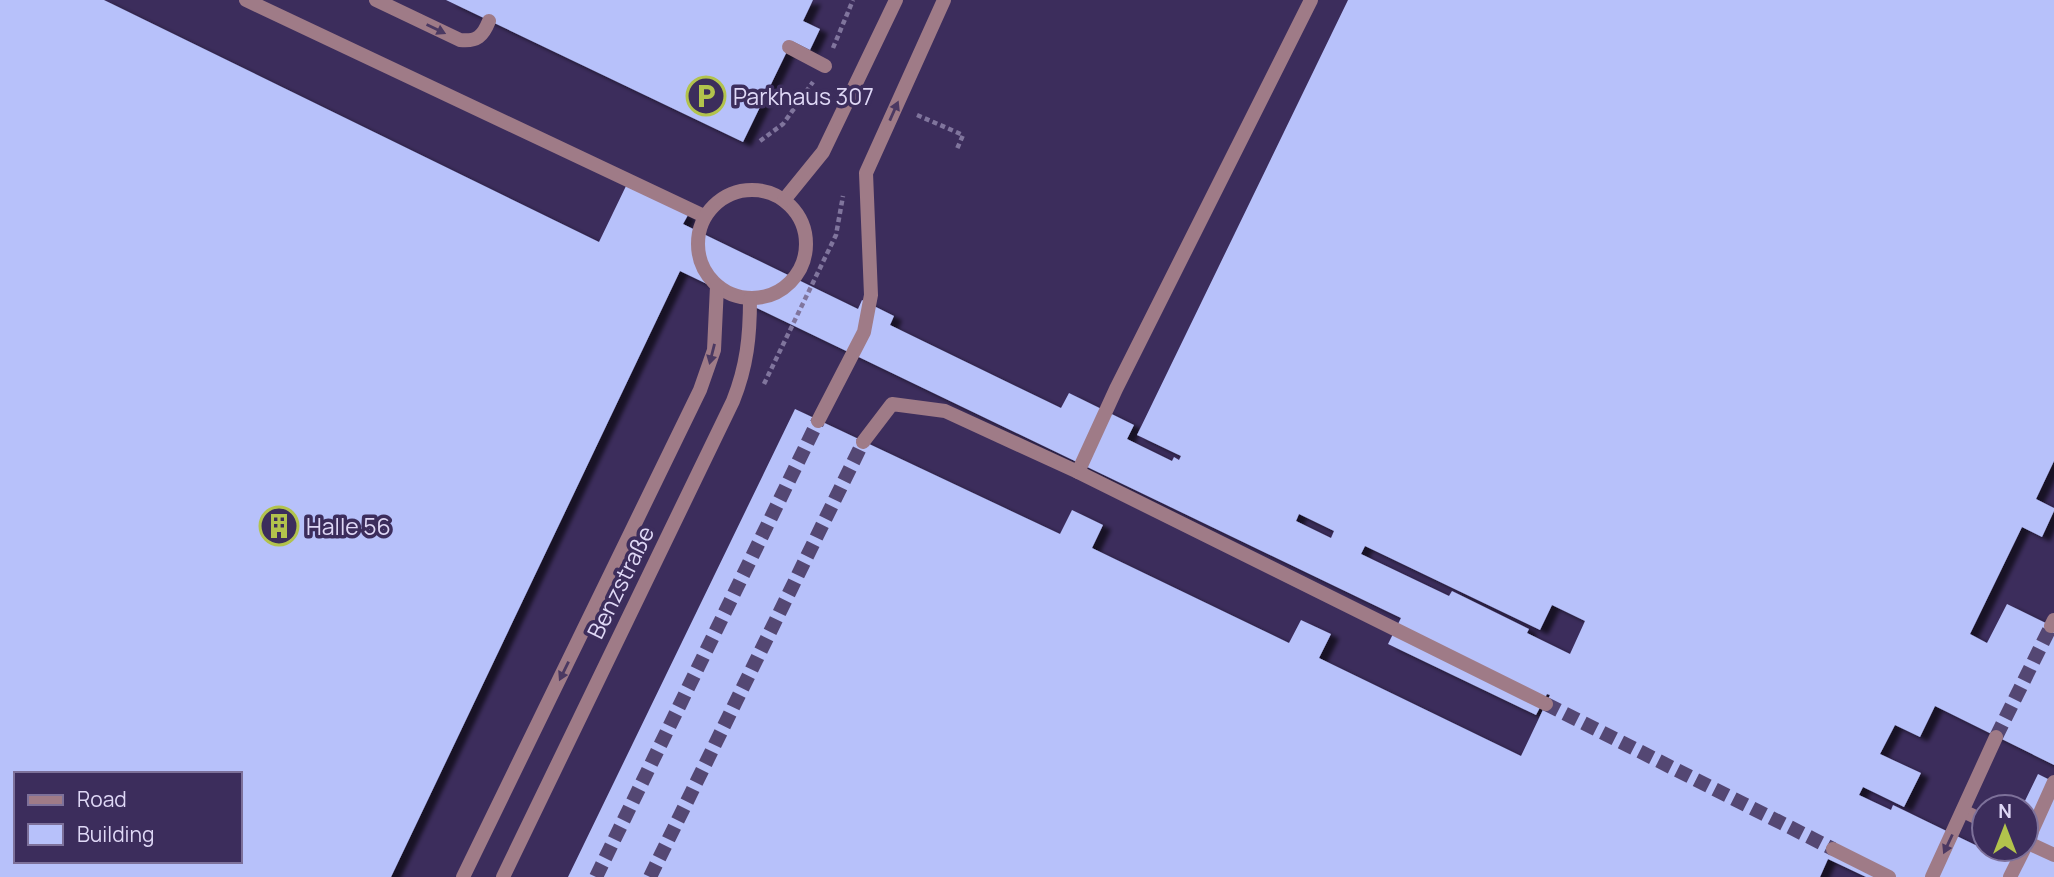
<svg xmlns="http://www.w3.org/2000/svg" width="2054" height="877" font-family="Manrope,sans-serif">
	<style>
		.building { fill: #b7c1fa; fill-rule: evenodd; filter: url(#shadow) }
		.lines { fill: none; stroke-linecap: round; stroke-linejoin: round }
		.street-tunnel { stroke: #544773; stroke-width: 14; stroke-dasharray: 14 7; stroke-linecap: butt }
		.path { stroke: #80759d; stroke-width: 4.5; stroke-dasharray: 5 3.5; stroke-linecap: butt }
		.lane { stroke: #9f7b87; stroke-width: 14 }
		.street { stroke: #9f7b87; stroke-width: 14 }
		.oneway { fill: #4b3962 }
		.labels { text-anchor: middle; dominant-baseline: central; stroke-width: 7; stroke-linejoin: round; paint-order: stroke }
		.poi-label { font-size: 23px; fill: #dfd8f6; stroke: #3c2d5c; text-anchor: start }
		.street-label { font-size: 23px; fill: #dfd8f6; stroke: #3c2d5c }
	</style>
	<defs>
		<filter id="shadow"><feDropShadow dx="8" dy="4.5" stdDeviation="2" flood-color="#0009"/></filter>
	</defs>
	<rect width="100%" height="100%" fill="#3c2d5c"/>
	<g class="building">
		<path d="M0,0H104L599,242L626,186L688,215L683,224L858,309L862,300L894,316L890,325L1061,408L1069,393L1134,425L1127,439L1172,461L1174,457L1179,460L1181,456L1137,435L1348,0H2054V461L2036,499L2054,508V511L2042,537L2022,527L1970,634L1987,643L2007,604L2054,627V765L1935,706L1920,737L1895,725L1880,754L1921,773L1904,807L1863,787L1859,795L1891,810L1893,805L1998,856L2002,849H2026V807H2022L2038,774L2054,782V877H1866L1828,859L1820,877H568L795,409L1060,534L1072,510L1103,525L1092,548L1289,643L1301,620L1331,634L1319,658L1521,756L1550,695L1547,694L1536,715L1388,644L1401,618L680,271L391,877H0ZM1299,514L1334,531L1331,538L1296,521ZM1365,546L1540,630L1552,605L1585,621L1570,654L1527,633L1529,629L1452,591L1449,596L1361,554ZM16,774H240V861H16Z"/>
		<polygon points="446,0 813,0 803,21 820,29 810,50 792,41 743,142"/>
	</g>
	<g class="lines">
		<g class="street-tunnel">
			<polyline points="1546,704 1833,849"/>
			<polyline points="1996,737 2051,626"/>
			<polyline points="596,877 818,421"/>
			<polyline points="650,877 863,442"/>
		</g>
		<g class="path">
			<polyline points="833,48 853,0"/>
			<polyline points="917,115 963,135 957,149"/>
			<polyline points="760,141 783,124 813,82"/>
			<polyline points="764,384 836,235 843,196"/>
		</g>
		<g class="lane">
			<path d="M376,0L460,40C477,42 483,36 489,21"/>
			<polyline points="789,47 825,66"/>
			<polyline points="1078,472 1116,389 1311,0"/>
		</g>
		<g class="street">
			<polyline points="246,0 704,216"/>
			<circle cx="752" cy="244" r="54"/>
			<polyline points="784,200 823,152 896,0"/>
			<polyline points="818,421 864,332 871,295 866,173 944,0"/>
			<polyline points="863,442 892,404 945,411 1078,472 1546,704"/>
			<polyline points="2051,626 2054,620"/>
			<polyline points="1963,811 1984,821"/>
			<polyline points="2026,842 2054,855"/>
			<polyline points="2026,844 2054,782"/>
			<polyline points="1833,849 1889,877"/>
			<polyline points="463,877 700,390 714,350 717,286"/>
			<path d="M503,877L733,401C747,366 750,336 750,299"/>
			<polyline points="1932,877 1996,737"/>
			<polyline points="2010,877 2024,849"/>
		</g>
	</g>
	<defs><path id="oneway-solid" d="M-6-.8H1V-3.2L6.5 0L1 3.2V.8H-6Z" transform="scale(1.75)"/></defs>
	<g class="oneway">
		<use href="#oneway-solid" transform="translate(436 29) rotate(26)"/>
		<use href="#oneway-solid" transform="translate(894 111) rotate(-66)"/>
		<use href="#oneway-solid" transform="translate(712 354) rotate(104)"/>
		<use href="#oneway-solid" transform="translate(564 671) rotate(116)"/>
		<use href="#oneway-solid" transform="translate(1948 844) rotate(115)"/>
	</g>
	<defs>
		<symbol id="parking-ring" viewBox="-11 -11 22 22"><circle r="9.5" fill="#3c2d5c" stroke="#b2c34c" stroke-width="1.5"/><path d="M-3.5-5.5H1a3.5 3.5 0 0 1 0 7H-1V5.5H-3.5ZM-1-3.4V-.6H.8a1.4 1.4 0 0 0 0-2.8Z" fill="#b2c34c"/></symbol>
		<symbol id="building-ring" viewBox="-11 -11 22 22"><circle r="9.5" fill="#3c2d5c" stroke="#b2c34c" stroke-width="1.5"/><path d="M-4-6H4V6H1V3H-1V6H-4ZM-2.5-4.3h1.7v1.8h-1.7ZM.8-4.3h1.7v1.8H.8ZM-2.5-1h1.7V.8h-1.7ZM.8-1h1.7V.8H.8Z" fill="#b2c34c"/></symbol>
	</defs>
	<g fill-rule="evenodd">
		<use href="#parking-ring" x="684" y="74" width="44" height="44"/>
		<use href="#building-ring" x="257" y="504" width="44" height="44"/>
	</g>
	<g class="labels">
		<g class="poi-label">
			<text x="733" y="96">Parkhaus 307</text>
			<text x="306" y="526">Halle 56</text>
		</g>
		<g class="street-label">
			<text transform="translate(620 582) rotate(-64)">Benzstraße</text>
		</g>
	</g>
	<rect x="14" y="772" width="228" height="91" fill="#3c2d5c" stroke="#7d719a" stroke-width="2"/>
	<rect x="28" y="795" width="35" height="10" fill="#9f7b87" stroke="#7d719a" stroke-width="2"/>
	<text x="77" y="807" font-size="21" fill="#dfd8f6">Road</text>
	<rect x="28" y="824" width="35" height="21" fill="#b7c1fa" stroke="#7d719a" stroke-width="2"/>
	<text x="77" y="842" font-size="21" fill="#dfd8f6">Building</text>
	<g transform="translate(2005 828)"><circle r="33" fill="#3c2d5c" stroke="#7d719a" stroke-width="2"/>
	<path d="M0-5L12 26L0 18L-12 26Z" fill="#b2c34c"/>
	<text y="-10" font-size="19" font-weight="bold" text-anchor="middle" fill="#dfd8f6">N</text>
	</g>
</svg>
